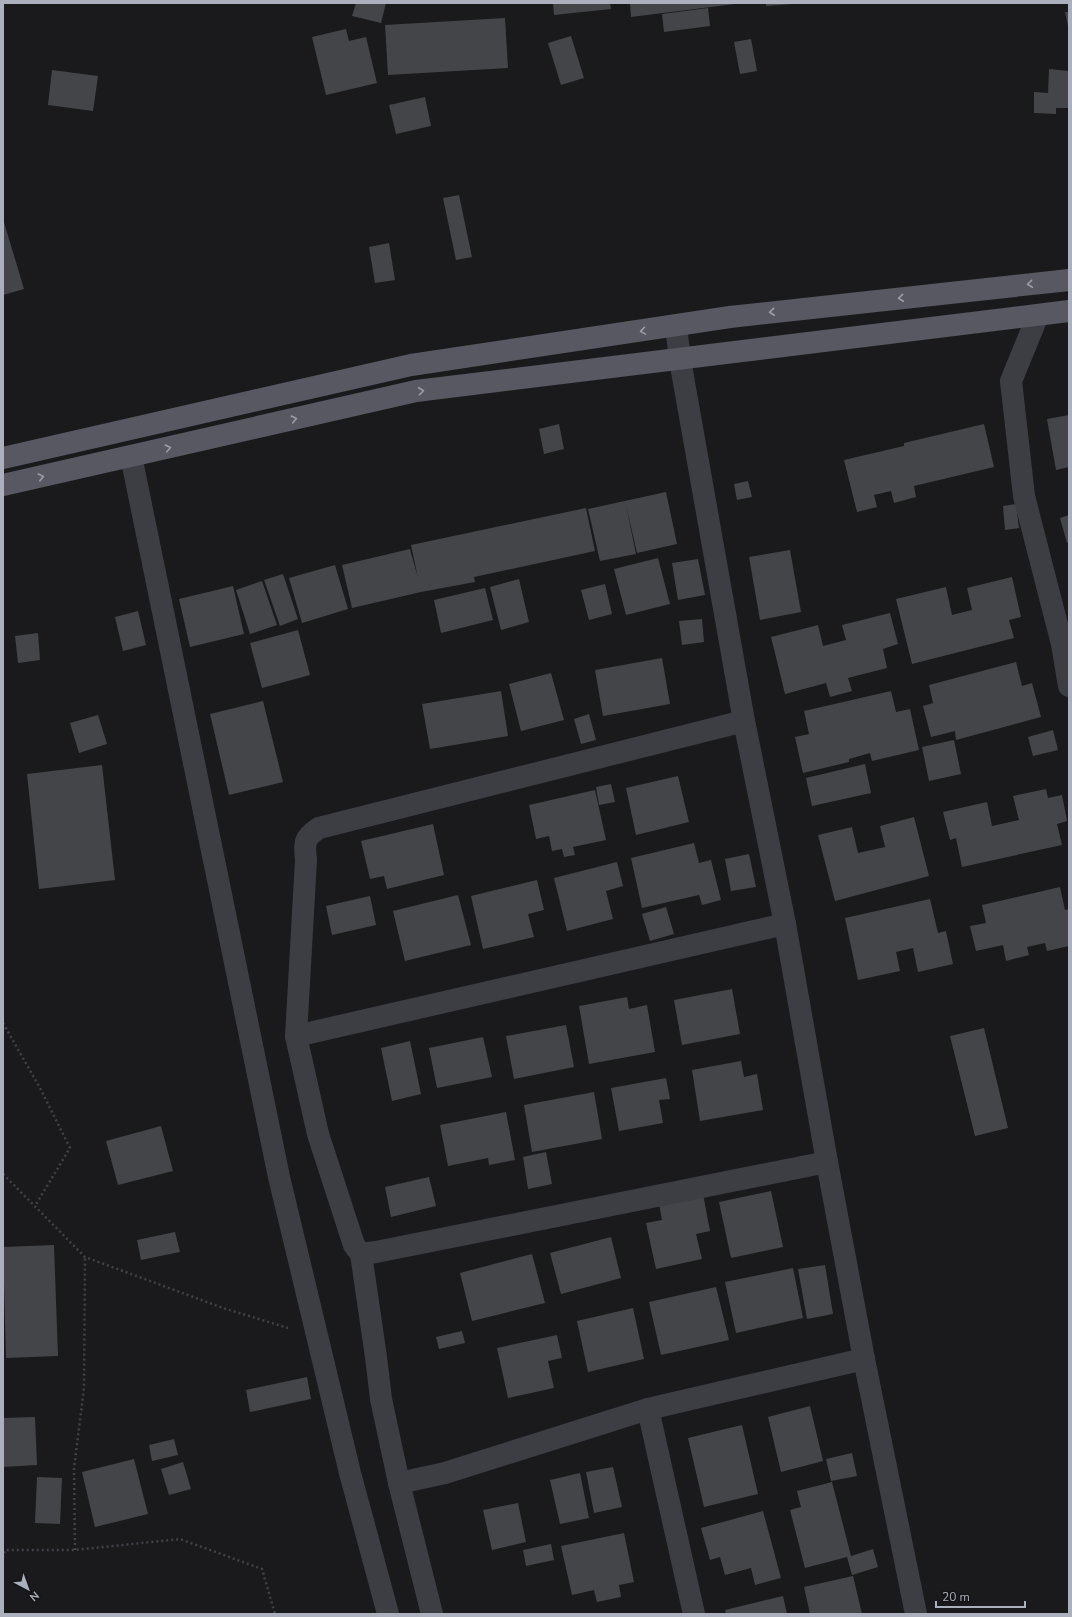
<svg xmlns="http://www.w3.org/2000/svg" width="1072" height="1617" font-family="'Nunito Sans',sans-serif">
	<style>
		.building { fill: #444549 }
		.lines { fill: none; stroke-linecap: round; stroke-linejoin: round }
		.path { stroke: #414249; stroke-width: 2.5; stroke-dasharray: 2 3; stroke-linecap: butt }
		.street { stroke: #3d3d44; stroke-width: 22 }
		.primary { stroke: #575861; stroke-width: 22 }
		.oneway { stroke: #9b9eaa }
	</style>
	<rect width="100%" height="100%" fill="#1a1a1c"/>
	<g class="building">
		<polygon points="356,3 386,3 381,23 352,16"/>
		<polygon points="553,3 610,3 611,9 554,15"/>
		<polygon points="630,3 735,3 735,4 631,17"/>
		<polygon points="766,3 792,3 792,4 766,6"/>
		<polygon points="708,8 710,26 664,32 662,14"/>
		<polygon points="1065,12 1069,12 1069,26 1068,26"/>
		<polygon points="505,18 508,68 388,75 385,25"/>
		<polygon points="346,29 349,41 366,37 377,83 326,95 312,37"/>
		<polygon points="571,36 584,78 561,85 548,43"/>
		<polygon points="751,39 757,71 740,74 734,42"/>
		<polygon points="1049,69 1069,71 1069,108 1056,108 1056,114 1034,113 1034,92 1048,93"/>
		<polygon points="52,70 98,76 93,111 48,105"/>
		<polygon points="425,97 431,126 396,134 389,105"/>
		<polygon points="459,195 472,257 456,260 443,198"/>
		<polygon points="3,219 24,289 3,295"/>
		<polygon points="389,243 395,280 375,283 369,247"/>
		<polygon points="1069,415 1069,467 1056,470 1047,419"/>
		<polygon points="559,424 564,449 544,454 539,429"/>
		<polygon points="984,424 994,467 914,486 916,497 894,503 891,491 874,495 877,507 857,512 844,460 904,446 904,443"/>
		<polygon points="748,481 752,497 737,500 734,484"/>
		<polygon points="666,492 677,544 637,553 626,505 636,554 600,561 588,509"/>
		<polygon points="1016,504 1019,528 1005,530 1003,506"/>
		<polygon points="586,508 595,551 474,577 475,582 421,592 352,608 342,565 410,549 418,578 411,545"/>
		<polygon points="1069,515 1069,542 1067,543 1060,518"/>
		<polygon points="790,550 801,612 760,620 749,557"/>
		<polygon points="658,558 670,604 626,615 614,569"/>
		<polygon points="698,559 705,595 678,600 672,563"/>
		<polygon points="335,565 348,609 302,623 289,578"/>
		<polygon points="283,574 298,619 280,626 264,580"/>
		<polygon points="1012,577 1021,617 1009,620 1014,638 912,664 896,599 946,587 952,615 972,610 967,588"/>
		<polygon points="519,579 529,622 501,630 490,587"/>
		<polygon points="262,581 277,625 250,634 236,590"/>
		<polygon points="605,584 612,614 589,620 581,590"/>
		<polygon points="233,586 244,634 190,647 179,599"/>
		<polygon points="485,588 493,620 441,633 434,600"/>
		<polygon points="138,611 146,645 123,651 115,617"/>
		<polygon points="890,613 898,644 883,649 887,668 848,678 852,691 830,697 826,683 785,694 771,637 818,625 823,646 846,640 842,625"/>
		<polygon points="702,619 704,642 682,645 679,621"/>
		<polygon points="298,630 310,675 262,688 250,643"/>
		<polygon points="38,633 40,660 18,663 15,636"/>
		<polygon points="662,658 670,704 603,716 595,670"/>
		<polygon points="1016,662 1022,686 1032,683 1041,717 956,740 955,731 931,737 923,706 933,703 929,685"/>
		<polygon points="551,673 564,720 521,731 509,684"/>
		<polygon points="501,691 508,736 430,749 422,704"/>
		<polygon points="891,691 896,712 910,709 919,750 872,761 870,753 849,759 849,762 803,773 795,737 809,734 804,711"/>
		<polygon points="263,701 283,782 229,795 210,714"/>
		<polygon points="589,714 596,740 581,744 574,719"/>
		<polygon points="98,715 107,744 79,753 70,723"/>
		<polygon points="1053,730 1058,750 1033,756 1028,737"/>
		<polygon points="954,740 961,774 929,781 922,747"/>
		<polygon points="865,764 871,793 812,806 806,778"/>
		<polygon points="102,765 115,880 39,889 27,774"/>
		<polygon points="678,776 689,822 636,835 626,788"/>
		<polygon points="611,784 615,802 599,805 596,787"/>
		<polygon points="1046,789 1048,798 1062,795 1067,821 1057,824 1062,845 962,867 956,838 950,840 943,812 987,802 992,826 1019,820 1013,796"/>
		<polygon points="595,790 606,840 573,847 575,855 564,857 562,849 552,851 549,836 536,839 529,805"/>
		<polygon points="914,817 929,876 835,901 818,835 852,827 858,853 885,847 880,826"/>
		<polygon points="433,824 444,875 387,889 384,876 370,879 361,841"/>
		<polygon points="694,843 699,863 711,860 721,900 702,905 699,895 642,908 631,858"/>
		<polygon points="749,854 756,887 731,891 725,859"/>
		<polygon points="617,862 623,886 606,891 613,919 567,931 554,878"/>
		<polygon points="537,880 544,910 528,914 534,937 483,949 471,896"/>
		<polygon points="1060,887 1065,910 1069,909 1069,946 1047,951 1045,943 1027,947 1029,955 1006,961 1003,945 976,951 970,926 986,923 982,905"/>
		<polygon points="458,895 471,945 405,961 393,911"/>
		<polygon points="370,896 376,925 332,935 326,906"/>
		<polygon points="930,899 938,933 946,931 953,964 918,972 913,948 896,952 900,971 858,980 845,918"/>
		<polygon points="666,907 674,934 650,941 642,914"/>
		<polygon points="732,989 740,1034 682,1045 674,1000"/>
		<polygon points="627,997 629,1009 647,1005 655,1052 589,1064 579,1006"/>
		<polygon points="566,1025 574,1067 514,1079 506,1036"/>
		<polygon points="984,1028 1008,1128 975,1136 950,1036"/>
		<polygon points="483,1037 492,1077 437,1088 429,1048"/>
		<polygon points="410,1041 421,1094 392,1101 381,1048"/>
		<polygon points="741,1061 744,1077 757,1074 763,1110 700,1121 692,1070"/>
		<polygon points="666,1078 670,1099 659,1100 663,1123 619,1131 611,1088"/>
		<polygon points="594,1092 602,1139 532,1152 524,1105"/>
		<polygon points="506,1112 515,1160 489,1165 488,1158 448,1166 440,1125"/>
		<polygon points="161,1126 173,1171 118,1185 106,1141"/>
		<polygon points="546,1152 552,1184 528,1189 523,1157"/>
		<polygon points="429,1177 436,1206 391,1217 385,1187"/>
		<polygon points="771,1191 783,1247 731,1258 719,1202"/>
		<polygon points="703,1194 710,1231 696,1234 702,1259 656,1269 646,1223 662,1220 659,1204"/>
		<polygon points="175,1232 180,1252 141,1260 137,1240"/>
		<polygon points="611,1237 621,1278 561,1294 550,1253"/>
		<polygon points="54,1245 58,1356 6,1358 3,1247"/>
		<polygon points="532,1254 545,1303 472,1321 460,1273"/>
		<polygon points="825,1265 833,1314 807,1319 798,1269"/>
		<polygon points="793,1268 803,1318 736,1333 725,1282"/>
		<polygon points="716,1287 729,1340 661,1355 649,1302"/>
		<polygon points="633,1308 644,1359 588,1372 577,1321"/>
		<polygon points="462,1331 465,1343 439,1349 436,1337"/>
		<polygon points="557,1335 562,1358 548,1361 554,1388 508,1398 497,1348"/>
		<polygon points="307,1377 311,1399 250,1412 246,1390"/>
		<polygon points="810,1406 823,1461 781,1472 768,1417"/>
		<polygon points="35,1417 37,1465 3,1467 3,1418"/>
		<polygon points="742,1425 758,1494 704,1507 688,1438"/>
		<polygon points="174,1439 178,1455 152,1461 149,1445"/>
		<polygon points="852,1453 857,1476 831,1481 826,1459"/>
		<polygon points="134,1459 148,1514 95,1527 82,1472"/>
		<polygon points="183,1462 191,1489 169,1495 161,1469"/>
		<polygon points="613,1467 622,1507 594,1513 586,1472"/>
		<polygon points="580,1473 589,1518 560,1524 550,1480"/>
		<polygon points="37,1477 62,1478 60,1524 35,1523"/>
		<polygon points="832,1482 851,1556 873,1549 878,1567 852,1575 847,1557 805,1568 790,1510 801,1507 797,1491"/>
		<polygon points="518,1503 526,1542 492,1550 483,1510"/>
		<polygon points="763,1511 781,1578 755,1585 751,1568 725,1575 720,1557 710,1560 701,1528"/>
		<polygon points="624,1533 634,1582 619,1585 621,1597 597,1602 594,1590 572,1595 561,1546"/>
		<polygon points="551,1544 554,1560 526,1566 523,1550"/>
		<polygon points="853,1576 862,1614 810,1614 804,1587"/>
		<polygon points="783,1596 787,1614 726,1614 725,1610"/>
	</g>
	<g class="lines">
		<g class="path">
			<polyline points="3,1023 40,1088 70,1148 35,1206"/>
			<polyline points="3,1174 85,1257 223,1308 288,1328"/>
			<polyline points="75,1550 74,1468 84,1388 85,1257"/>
			<polyline points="3,1558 5,1550 75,1550 180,1539 262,1569 275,1614"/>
		</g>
		<g class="street">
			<polyline points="1038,315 1011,381 1024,496 1062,644 1069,686"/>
			<polyline points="676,326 680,360 744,721 785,924 827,1162 864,1359 916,1614"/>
			<polyline points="131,456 279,1177 350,1473 388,1614"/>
			<path d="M744,721L319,828C304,838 304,842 306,860L296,1036L318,1134L354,1245L361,1254L376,1252L827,1162"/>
			<polyline points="296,1036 785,924"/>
			<polyline points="361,1254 376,1357 381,1399 399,1483 432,1614"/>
			<polyline points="648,1409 694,1614"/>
			<polyline points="399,1483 445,1473 648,1409 864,1359"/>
		</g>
		<g class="primary">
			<polyline points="3,458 411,365 730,317 1069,280"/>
			<polyline points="3,485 416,391 1069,311"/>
		</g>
	</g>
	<defs><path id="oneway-chevron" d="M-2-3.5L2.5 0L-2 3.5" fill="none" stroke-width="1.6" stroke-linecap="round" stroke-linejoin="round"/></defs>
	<g class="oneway">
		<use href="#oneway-chevron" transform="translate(1030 284) rotate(174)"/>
		<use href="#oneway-chevron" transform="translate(901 298) rotate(174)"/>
		<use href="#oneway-chevron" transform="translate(772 312) rotate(174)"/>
		<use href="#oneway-chevron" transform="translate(643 331) rotate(171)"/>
		<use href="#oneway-chevron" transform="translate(421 391) rotate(-7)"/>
		<use href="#oneway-chevron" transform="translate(294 419) rotate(-13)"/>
		<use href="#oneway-chevron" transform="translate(168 448) rotate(-13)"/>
		<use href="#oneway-chevron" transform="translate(41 477) rotate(-13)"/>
	</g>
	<rect width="1072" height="1617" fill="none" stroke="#acb0bc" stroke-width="8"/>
	<g transform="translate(28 1589) rotate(139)" stroke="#151517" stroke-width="3" paint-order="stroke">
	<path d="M0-3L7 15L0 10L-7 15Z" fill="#acb0bc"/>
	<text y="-6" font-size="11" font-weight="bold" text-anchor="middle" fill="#acb0bc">N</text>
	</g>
	<path d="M936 1601v6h89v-6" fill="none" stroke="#acb0bc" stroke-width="2"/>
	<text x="942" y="1601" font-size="12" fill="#acb0bc" stroke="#151517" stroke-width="3" paint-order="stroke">20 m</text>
</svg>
